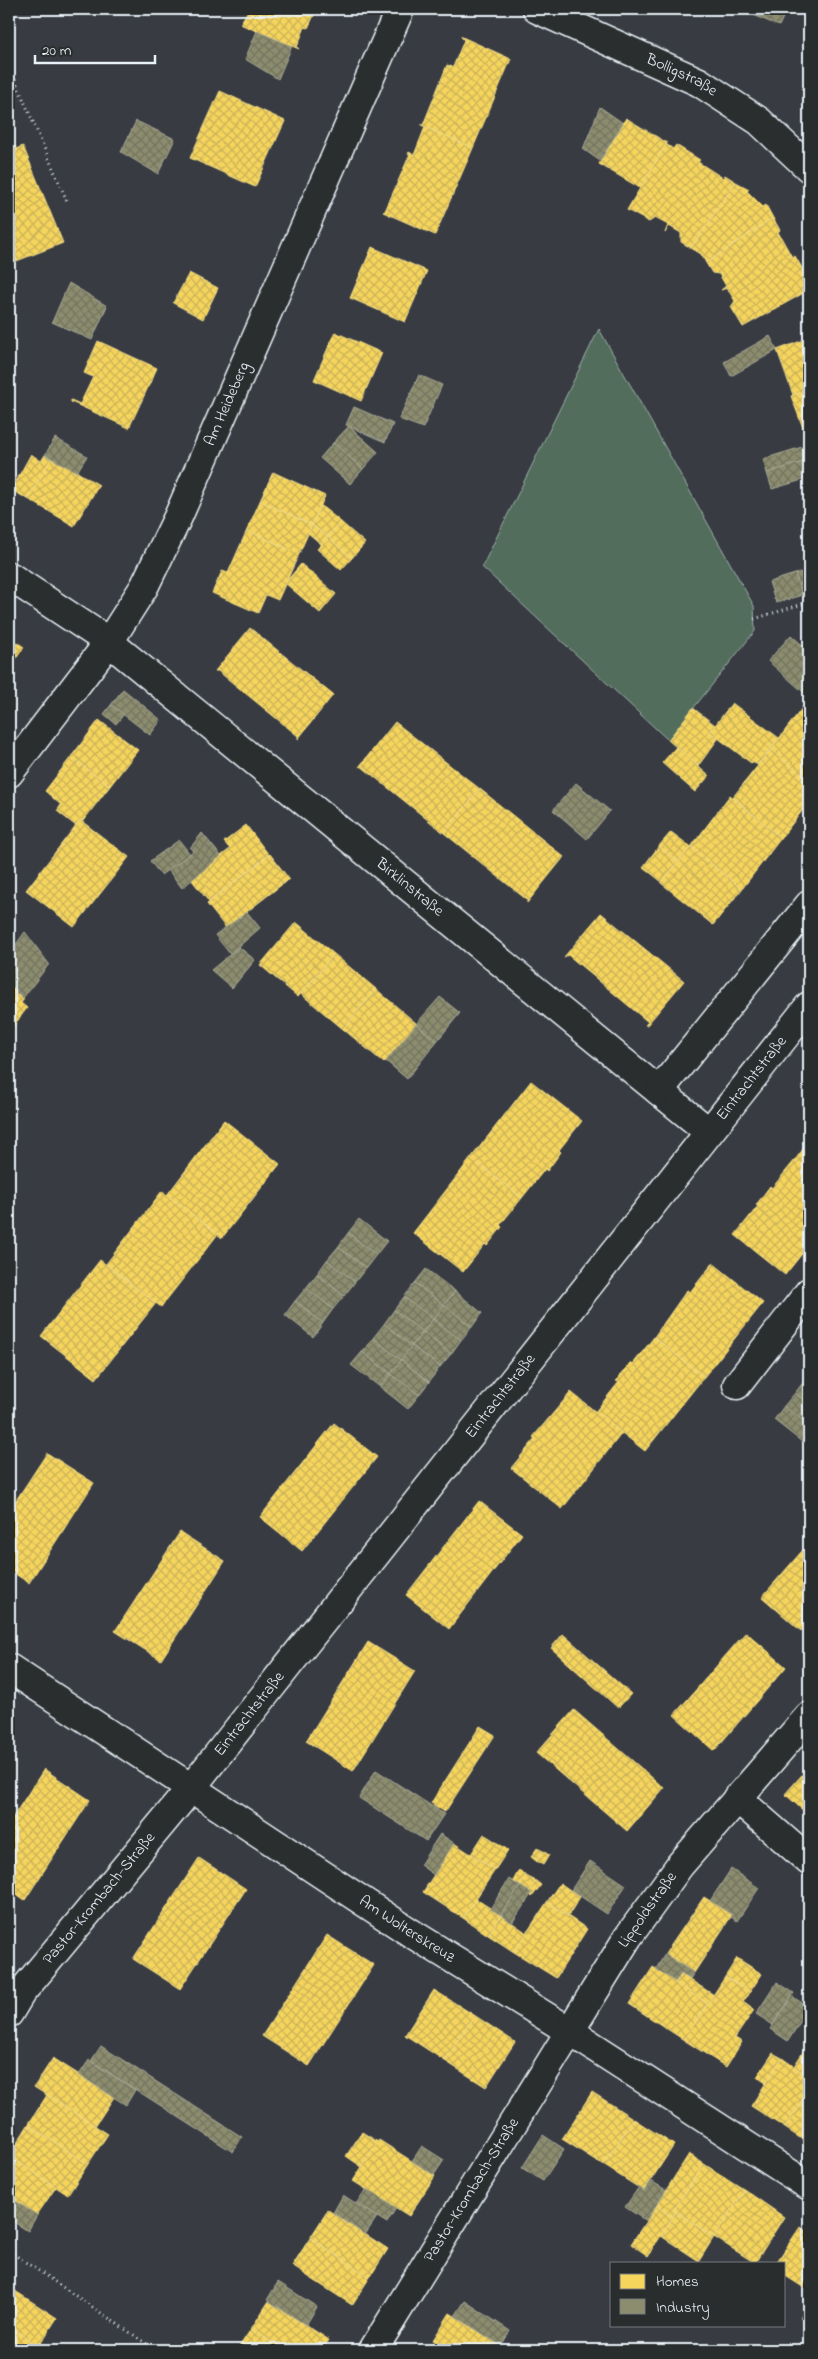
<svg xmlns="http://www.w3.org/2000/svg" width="818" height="2359" font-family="'Indie Flower',sans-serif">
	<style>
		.park { fill: #526d5c; stroke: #9dafaa }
		.homes { fill: url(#homes-cross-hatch); stroke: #f2dd8b }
		.industry { fill: url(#industry-cross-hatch); stroke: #a8aa97 }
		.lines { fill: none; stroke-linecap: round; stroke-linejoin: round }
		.minor-casing { stroke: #e8f1f8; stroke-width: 31 }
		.path { stroke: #e8f1f8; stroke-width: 3; stroke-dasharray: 1 4; stroke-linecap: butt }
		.minor { stroke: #2a2d2e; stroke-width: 28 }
		.labels { text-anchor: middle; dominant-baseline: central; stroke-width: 5; stroke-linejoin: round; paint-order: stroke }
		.street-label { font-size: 16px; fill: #e8f1f8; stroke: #2a2d2e }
	</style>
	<defs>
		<pattern id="homes-cross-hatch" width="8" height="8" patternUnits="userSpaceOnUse" patternTransform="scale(1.25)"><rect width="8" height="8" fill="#f6d55c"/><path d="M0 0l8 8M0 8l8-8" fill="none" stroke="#cab258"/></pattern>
		<pattern id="industry-cross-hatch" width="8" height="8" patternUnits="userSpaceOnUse" patternTransform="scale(1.25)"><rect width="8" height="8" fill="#8c8c6e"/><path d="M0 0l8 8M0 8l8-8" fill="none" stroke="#747461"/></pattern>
	</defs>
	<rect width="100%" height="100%" fill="#383b42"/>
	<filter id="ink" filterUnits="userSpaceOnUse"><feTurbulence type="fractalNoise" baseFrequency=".02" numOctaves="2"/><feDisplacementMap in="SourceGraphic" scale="10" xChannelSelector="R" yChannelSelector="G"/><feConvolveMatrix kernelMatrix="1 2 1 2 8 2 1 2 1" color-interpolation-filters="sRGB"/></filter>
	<g filter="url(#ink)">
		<polygon class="park" points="599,329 754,606 755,631 668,740 482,567"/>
		<g class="homes">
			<polygon points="249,9 317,9 308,28 305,27 297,47 299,49 240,24"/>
			<polygon points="460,36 511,59 473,148 421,125 423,125 447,65 453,67 464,40"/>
			<polygon points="220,91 285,121 255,187 190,158"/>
			<polygon points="626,118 667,143 640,188 599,164"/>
			<polygon points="425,127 473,148 435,235 383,212 385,211 410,154 408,154 409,152 414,155"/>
			<polygon points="9,131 16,149 9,152"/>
			<polygon points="666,144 673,149 676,145 700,160 698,162 723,178 725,175 736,182 691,248 681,242 681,233 669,226 665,233 668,225 655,218 649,222 627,210"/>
			<polygon points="23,146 63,243 14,262 9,250 9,152"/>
			<polygon points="736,182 749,189 747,191 763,207 766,205 773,218 706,263 701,254 691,248"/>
			<polygon points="773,218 780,230 778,232 792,257 795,256 809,280 806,282 809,290 743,327 731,307 735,301 727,288 721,290 726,286 719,274 712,273 706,263"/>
			<polygon points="372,247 427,271 405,322 350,298"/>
			<polygon points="189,273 218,288 203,319 173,303"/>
			<polygon points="335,332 382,353 361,401 314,380"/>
			<polygon points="809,338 809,389 793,395 777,350"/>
			<polygon points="98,341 157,368 129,428 71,402 71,400 80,404 93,377 84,373"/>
			<polygon points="809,389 809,440 808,441 791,396"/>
			<polygon points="31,454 41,461 45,455 52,459 28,499 11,490"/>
			<polygon points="52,457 99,485 74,526 28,499"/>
			<polygon points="273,472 325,496 312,525 260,501"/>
			<polygon points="260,501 312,525 299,554 247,530"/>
			<polygon points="320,505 341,522 328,537 312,525"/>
			<polygon points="341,522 365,543 352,558 328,537"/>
			<polygon points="312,525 328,537 321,544 308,533"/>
			<polygon points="247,530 299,554 278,600 266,595 258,613 212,593 222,571 228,573"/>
			<polygon points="328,537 352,558 341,570 317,549"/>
			<polygon points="301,564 336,594 320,613 285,583"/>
			<polygon points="250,628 333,695 298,739 298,736 218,671 215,671"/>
			<polygon points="9,637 24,647 9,669"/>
			<polygon points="809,699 809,782 771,749"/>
			<polygon points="732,703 779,738 758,765 752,762 751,763 710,732"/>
			<polygon points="693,708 715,725 710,732 718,739 698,766 668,740"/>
			<polygon points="99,720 138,750 110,786 71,757"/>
			<polygon points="395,722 480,789 444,833 361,766 359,767"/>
			<polygon points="676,747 709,776 695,792 662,763"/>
			<polygon points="771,749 809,782 809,802 781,838 733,797"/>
			<polygon points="71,757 110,786 83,821 80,820 76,826 57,811 61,805 45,791"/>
			<polygon points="480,789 564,857 527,903 527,900 444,833"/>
			<polygon points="730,795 781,838 742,889 691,847"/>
			<polygon points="80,820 129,857 74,927 26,890"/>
			<polygon points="246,825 269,855 209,902 191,879 230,849 224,842"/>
			<polygon points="671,832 691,847 678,862 659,846"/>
			<polygon points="659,846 678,862 662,882 643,867"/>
			<polygon points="691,847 742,889 713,925 661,883"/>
			<polygon points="270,854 289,879 226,928 207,904"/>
			<polygon points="601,913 684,981 647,1025 645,1025 648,1022 568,955 564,957"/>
			<polygon points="296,922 334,954 298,997 260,965"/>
			<polygon points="334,954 376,989 343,1029 301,994"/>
			<polygon points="9,983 17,990 9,1001"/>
			<polygon points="376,989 417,1024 384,1063 343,1029"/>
			<polygon points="15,992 24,999 21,1003 27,1008 9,1032 9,1001"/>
			<polygon points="531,1081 582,1121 559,1150 561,1152 547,1171 545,1169 522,1198 471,1158"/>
			<polygon points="224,1120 280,1164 222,1238 167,1195"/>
			<polygon points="809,1141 809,1171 795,1160"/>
			<polygon points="471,1158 522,1198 500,1225 502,1227 487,1246 485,1244 463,1272 413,1233"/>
			<polygon points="795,1160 809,1171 809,1245 785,1275 735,1235 758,1206 756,1205 770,1186 772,1188"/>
			<polygon points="162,1191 218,1234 161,1307 106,1264"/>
			<polygon points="100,1260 156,1303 96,1379 41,1336"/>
			<polygon points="713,1263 763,1303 704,1377 654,1337 687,1290 690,1292"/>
			<polygon points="654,1337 704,1377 645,1451 595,1412 619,1382 616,1381 631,1362 633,1364"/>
			<polygon points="571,1392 622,1433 562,1509 511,1468 535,1439 533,1437"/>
			<polygon points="334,1423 377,1457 302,1551 260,1517"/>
			<polygon points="47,1453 94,1483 29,1583 9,1570 9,1511"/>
			<polygon points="479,1501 522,1534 449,1629 406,1595"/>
			<polygon points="180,1532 225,1561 161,1660 115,1631"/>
			<polygon points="809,1543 809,1622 801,1631 762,1597"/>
			<polygon points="746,1632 786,1667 714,1751 674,1715"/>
			<polygon points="563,1634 631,1694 618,1708 551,1648"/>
			<polygon points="368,1642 415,1671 353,1771 306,1741"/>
			<polygon points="574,1710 664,1788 627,1831 536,1753"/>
			<polygon points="480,1726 495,1735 445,1812 431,1803"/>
			<polygon points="809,1767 809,1809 806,1813 785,1794"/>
			<polygon points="44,1769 90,1800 25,1900 9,1889 9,1823"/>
			<polygon points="484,1834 508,1850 495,1870 471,1854"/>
			<polygon points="454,1843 495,1870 463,1918 423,1892"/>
			<polygon points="537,1848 543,1851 536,1861 531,1857"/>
			<polygon points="543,1851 549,1855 543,1865 536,1861"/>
			<polygon points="199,1858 246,1889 180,1989 133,1959"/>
			<polygon points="519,1870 526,1876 520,1886 513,1881"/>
			<polygon points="526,1876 536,1881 529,1892 520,1886"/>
			<polygon points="536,1881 541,1885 532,1897 529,1892"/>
			<polygon points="560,1883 580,1897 568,1916 547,1902"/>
			<polygon points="704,1897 732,1915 694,1973 665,1954"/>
			<polygon points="476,1899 501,1915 488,1935 463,1918"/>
			<polygon points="547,1902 587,1929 556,1978 514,1952"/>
			<polygon points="501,1915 527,1933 514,1952 488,1935"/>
			<polygon points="327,1935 374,1965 309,2066 262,2036"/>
			<polygon points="737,1958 762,1974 750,1992 725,1977"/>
			<polygon points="653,1967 708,2004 684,2040 629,2004"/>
			<polygon points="681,1974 714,1995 708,2004 675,1982"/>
			<polygon points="725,1977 750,1992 743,2002 754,2010 735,2038 742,2042 726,2067 684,2040"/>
			<polygon points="434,1990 474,2015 445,2061 405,2035"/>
			<polygon points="474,2015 515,2042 486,2087 445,2061"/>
			<polygon points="805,2049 809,2051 809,2077 794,2066"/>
			<polygon points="773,2053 782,2058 766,2083 757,2077"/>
			<polygon points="53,2058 114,2097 95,2126 34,2087"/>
			<polygon points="782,2058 809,2077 809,2090 785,2128 751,2106"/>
			<polygon points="809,2090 809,2144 785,2128"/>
			<polygon points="592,2092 634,2119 603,2165 562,2139"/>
			<polygon points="47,2095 108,2134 88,2164 28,2125"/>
			<polygon points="634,2119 674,2145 644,2191 603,2165"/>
			<polygon points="28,2125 88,2164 68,2195 9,2156"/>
			<polygon points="362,2132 378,2142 362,2167 346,2156"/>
			<polygon points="379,2140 435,2176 409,2216 353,2181"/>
			<polygon points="689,2154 704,2164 674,2210 676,2212 673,2217 656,2206"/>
			<polygon points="9,2156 56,2187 37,2215 9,2197"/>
			<polygon points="704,2164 745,2190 714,2237 674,2210"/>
			<polygon points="745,2190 784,2217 755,2263 714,2237"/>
			<polygon points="656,2206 673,2217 648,2256 631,2244"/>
			<polygon points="328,2210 388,2249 370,2277 310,2238"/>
			<polygon points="676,2212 714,2237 699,2261 661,2236"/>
			<polygon points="800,2227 809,2233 809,2291 784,2275 784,2263 776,2263"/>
			<polygon points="310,2238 370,2277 352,2305 292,2266"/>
			<polygon points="9,2287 57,2318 39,2346 9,2326"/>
			<polygon points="269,2301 329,2340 322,2350 284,2350 251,2329"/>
			<polygon points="450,2313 501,2346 508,2350 450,2350 446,2348 433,2340"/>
			<polygon points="9,2326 39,2346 37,2350 9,2350"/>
			<polygon points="251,2329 284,2350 237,2350"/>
		</g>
		<g class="industry">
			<polygon points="740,9 787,9 779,26"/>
			<polygon points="257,31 292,46 278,79 245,59"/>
			<polygon points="600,107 623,123 600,161 583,149"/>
			<polygon points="136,121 175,139 158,174 121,152"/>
			<polygon points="69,283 107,306 92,340 52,322"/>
			<polygon points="770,336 777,350 731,376 724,362"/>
			<polygon points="419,375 442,385 423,428 399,419"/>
			<polygon points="354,407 393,424 385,442 346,425"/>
			<polygon points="349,426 378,452 363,469 333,443"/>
			<polygon points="55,438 87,456 77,472 45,455"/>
			<polygon points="333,443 363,469 350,484 320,458"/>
			<polygon points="802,447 806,461 767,473 763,459"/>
			<polygon points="806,461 809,478 772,489 767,473"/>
			<polygon points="809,570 809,593 802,595 795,574"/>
			<polygon points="795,574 802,595 776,603 769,582"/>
			<polygon points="791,635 809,651 809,697 768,661"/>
			<polygon points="123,689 161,720 150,735 111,705"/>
			<polygon points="111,705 124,714 116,724 104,714"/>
			<polygon points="576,783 610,811 587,839 553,810"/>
			<polygon points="202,833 221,856 182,888 168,870 193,851 190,848"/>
			<polygon points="179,840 190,854 161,875 150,861"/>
			<polygon points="247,912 260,928 230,954 215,935"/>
			<polygon points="25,932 49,964 23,998 9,983 9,954"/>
			<polygon points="239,947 255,960 232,988 211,970"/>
			<polygon points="440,997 460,1013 437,1041 416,1024"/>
			<polygon points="416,1024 437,1041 407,1079 386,1061"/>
			<polygon points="359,1219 387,1241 376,1255 348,1233"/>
			<polygon points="348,1233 376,1255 366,1268 338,1247"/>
			<polygon points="338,1247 366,1268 355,1282 327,1260"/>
			<polygon points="327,1260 355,1282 344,1296 317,1274"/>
			<polygon points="426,1269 455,1291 444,1305 415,1283"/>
			<polygon points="317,1274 344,1296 333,1309 306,1288"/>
			<polygon points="415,1283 444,1305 433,1319 404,1297"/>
			<polygon points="306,1288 333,1309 323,1323 295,1301"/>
			<polygon points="455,1291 482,1313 472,1327 444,1305"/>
			<polygon points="404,1297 433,1319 423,1332 394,1310"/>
			<polygon points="295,1301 323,1323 313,1337 285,1315"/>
			<polygon points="444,1305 472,1327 461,1340 433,1319"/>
			<polygon points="394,1310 423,1332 412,1346 384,1324"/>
			<polygon points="433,1319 461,1340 451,1354 423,1332"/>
			<polygon points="384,1324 412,1346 401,1360 373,1338"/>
			<polygon points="423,1332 451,1354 440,1367 412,1346"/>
			<polygon points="373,1338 401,1360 391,1374 362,1352"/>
			<polygon points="412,1346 440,1367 429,1382 401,1360"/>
			<polygon points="362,1352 391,1374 380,1387 351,1365"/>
			<polygon points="401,1360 429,1382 419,1395 391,1374"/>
			<polygon points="391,1374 419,1395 408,1409 380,1387"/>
			<polygon points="805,1380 809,1383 809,1404 795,1393"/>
			<polygon points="795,1393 809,1404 809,1426 784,1406"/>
			<polygon points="784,1406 809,1426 809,1433 802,1442 774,1420"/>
			<polygon points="376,1770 444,1814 426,1841 359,1798"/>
			<polygon points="440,1834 454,1843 434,1875 420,1865"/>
			<polygon points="590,1861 626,1885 607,1914 571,1890"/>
			<polygon points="731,1869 759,1888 737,1921 731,1917 732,1915 710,1901"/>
			<polygon points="509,1879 520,1886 501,1915 490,1909"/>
			<polygon points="520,1886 532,1893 512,1923 501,1915"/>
			<polygon points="665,1954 694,1973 690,1979 681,1974 675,1982 656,1969"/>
			<polygon points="777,1982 794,1993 773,2025 756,2014"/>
			<polygon points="792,1996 809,2008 788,2041 770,2029"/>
			<polygon points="101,2046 242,2137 233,2152 91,2061"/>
			<polygon points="89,2060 135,2090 126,2105 79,2075"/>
			<polygon points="543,2135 564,2149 543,2181 522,2168"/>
			<polygon points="422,2146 444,2160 434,2175 412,2161"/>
			<polygon points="651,2181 666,2190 646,2221 625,2207 639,2187 644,2191"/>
			<polygon points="366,2189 396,2208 387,2223 356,2204"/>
			<polygon points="343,2195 377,2217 365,2235 333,2213"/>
			<polygon points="9,2197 37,2215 28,2231 9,2219"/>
			<polygon points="278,2282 317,2307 306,2325 267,2300"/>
			<polygon points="465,2301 510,2331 501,2346 455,2316"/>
			<polygon points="809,2304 809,2323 800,2317"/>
		</g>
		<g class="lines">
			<defs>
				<g id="minor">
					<path id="s1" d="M537,9L699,82L759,121L809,168"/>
					<path id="s2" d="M9,576L109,642L709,1132"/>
					<path id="s3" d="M9,773L109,642L144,587L178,517L400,9"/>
					<polyline points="659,1091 809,905"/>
					<polyline points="737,1385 809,1292"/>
					<path id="s4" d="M9,1668L411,1933L571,2032L809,2186"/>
					<polyline points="737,1798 809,1861"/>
					<path id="s5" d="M9,2013L21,1993L192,1787L809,1006"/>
					<path id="s6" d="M373,2350L628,1937L680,1865L809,1716"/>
				</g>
			</defs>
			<use href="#minor" class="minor-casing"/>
			<g class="path">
				<polyline points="9,66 67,201"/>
				<polyline points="754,619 809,602"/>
				<polyline points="9,2251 156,2350"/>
			</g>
			<use href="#minor" class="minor"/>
		</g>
	</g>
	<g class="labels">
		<g class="street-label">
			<text stroke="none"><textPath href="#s1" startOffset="159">Bolligstraße</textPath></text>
			<text stroke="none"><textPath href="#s3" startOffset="431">Am Heideberg</textPath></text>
			<text stroke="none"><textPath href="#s2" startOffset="508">Birklinstraße</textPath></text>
			<text stroke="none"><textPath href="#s5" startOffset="1194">Eintrachtstraße</textPath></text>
			<text stroke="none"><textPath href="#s5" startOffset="789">Eintrachtstraße</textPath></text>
			<text stroke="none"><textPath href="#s5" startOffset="384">Eintrachtstraße</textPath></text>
			<text stroke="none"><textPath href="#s5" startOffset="146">Pastor-Krombach-Straße</textPath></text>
			<text stroke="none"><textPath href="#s6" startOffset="519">Lippoldstraße</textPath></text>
			<text stroke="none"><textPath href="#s4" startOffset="476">Am Wolterskreuz</textPath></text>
			<text stroke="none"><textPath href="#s6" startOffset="188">Pastor-Krombach-Straße</textPath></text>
		</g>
	</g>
	<rect width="818" height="2359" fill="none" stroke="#2a2d2e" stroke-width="30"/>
	<rect x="15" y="15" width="788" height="2329" fill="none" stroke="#e8f1f8" stroke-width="2" filter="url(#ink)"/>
	<rect x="610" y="2262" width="175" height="65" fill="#2a2d2e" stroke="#767b7f"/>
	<rect x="620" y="2274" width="25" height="15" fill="#f6d55c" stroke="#767b7f"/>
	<text x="656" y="2286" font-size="15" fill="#e8f1f8">Homes</text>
	<rect x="620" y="2299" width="25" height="15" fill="#8c8c6e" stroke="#767b7f"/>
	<text x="656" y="2312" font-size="15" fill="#e8f1f8">Industry</text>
	<path d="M35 55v8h120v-8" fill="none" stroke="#e8f1f8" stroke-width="2.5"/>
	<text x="42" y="55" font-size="15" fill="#e8f1f8" stroke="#2a2d2e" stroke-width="4" paint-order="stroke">20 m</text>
</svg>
